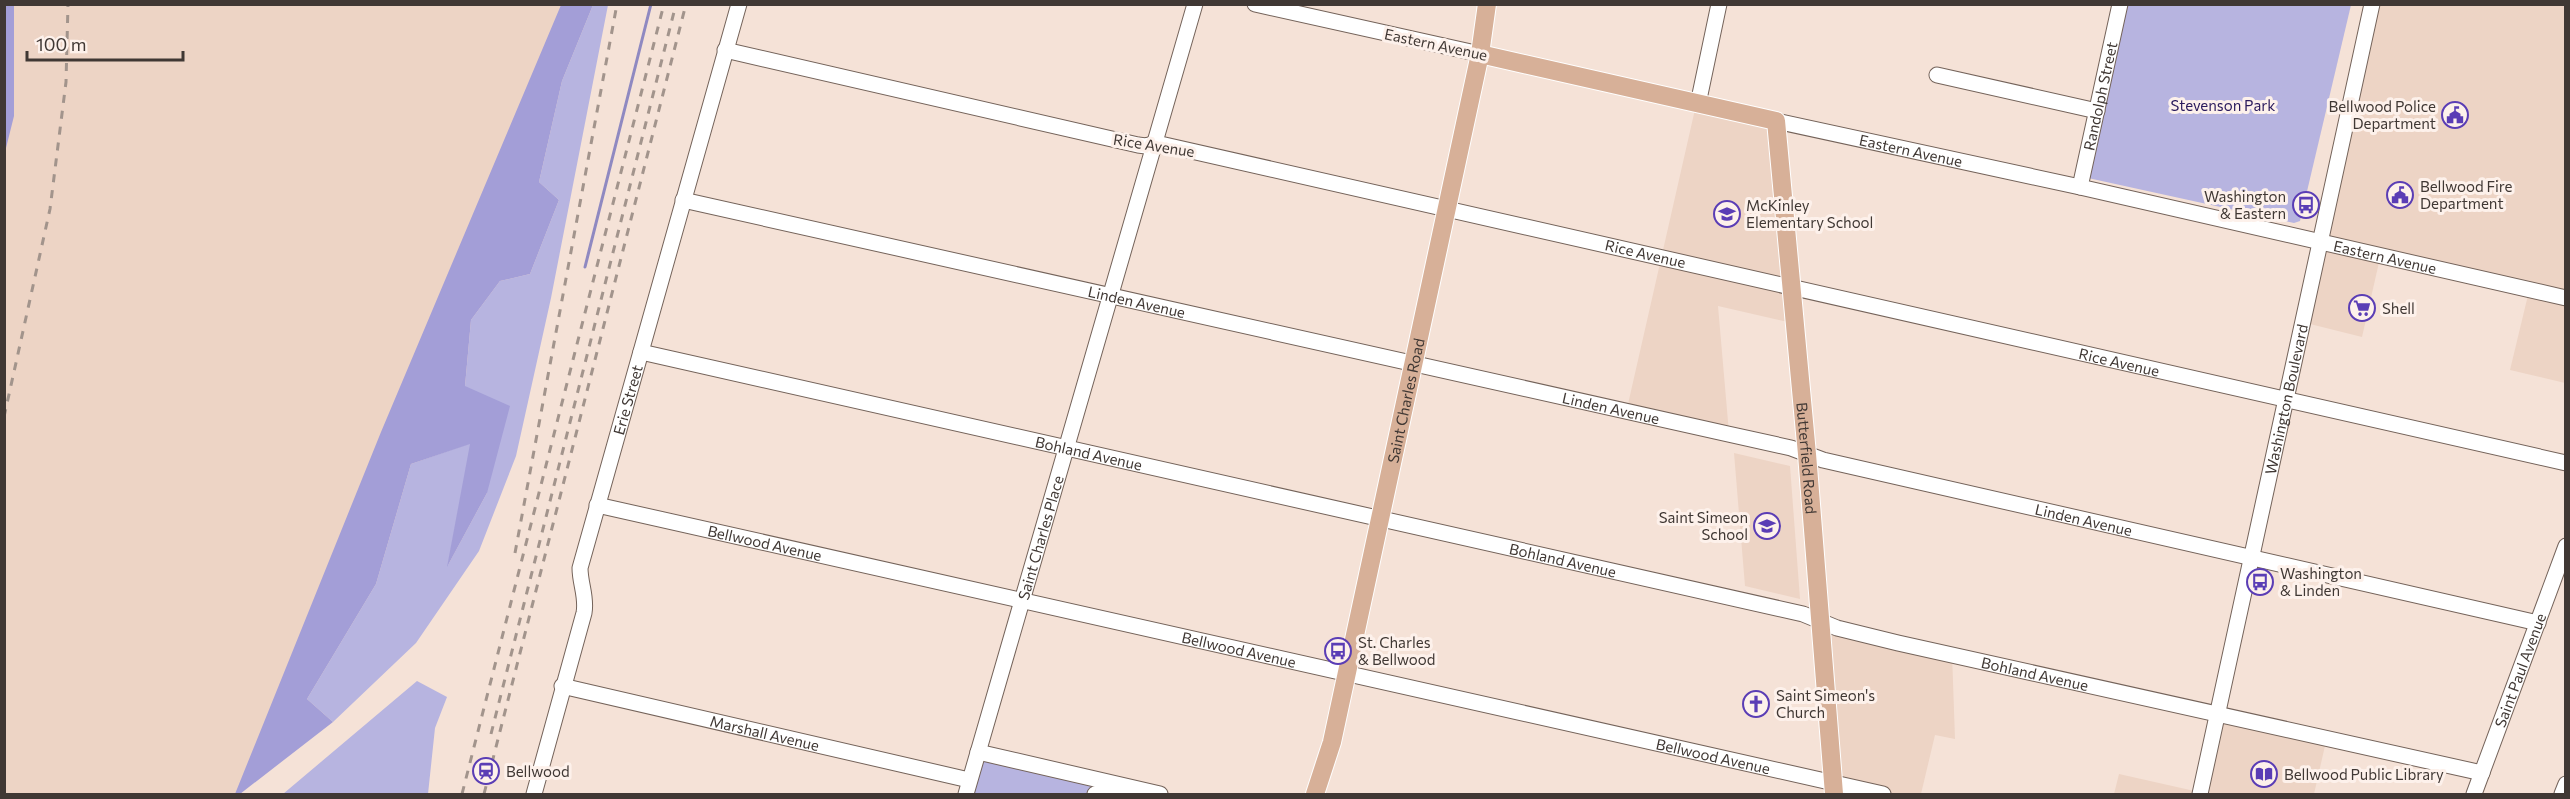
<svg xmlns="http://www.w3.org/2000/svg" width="2570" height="799" font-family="Commissioner,sans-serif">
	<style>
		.built { fill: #edd4c5 }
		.green { fill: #b7b4e0 }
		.forest { fill: #a39ed7 }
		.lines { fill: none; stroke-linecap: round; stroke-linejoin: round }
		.stream { stroke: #8f89c1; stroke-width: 3 }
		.minor-casing { stroke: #74635a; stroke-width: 17 }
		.major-casing { stroke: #fff; stroke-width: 20 }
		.minor { stroke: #fff; stroke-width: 15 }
		.major { stroke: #d7b098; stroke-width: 18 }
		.rail { stroke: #a2948c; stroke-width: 3; stroke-dasharray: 8 8; stroke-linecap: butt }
		.labels { text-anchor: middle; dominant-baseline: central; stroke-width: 6; stroke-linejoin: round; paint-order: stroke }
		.street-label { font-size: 15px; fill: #403834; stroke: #fdf1eb }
		.park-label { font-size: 15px; fill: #29195c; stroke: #fdf1eb }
		.poi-label { font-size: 15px; fill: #403834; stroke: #fdf1eb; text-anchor: start }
	</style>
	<rect width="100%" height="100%" fill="#f5e2d7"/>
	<g class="built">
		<polygon points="4,5 563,5 240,794 5,794"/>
		<polygon points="2373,5 2565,5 2565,294 2321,239"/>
		<polygon points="1696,105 1775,123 1792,323 1718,306 1729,433 1626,413"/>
		<polygon points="2319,244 2380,258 2362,337 2302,322"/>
		<polygon points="2529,291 2565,299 2565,383 2510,370"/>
		<polygon points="1734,453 1790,466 1800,599 1745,586"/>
		<polygon points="1822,620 1952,653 1955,739 1935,735 1921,794 1889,794 1834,783"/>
		<polygon points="2220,714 2327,737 2314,794 2202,794"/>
		<polygon points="2119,774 2199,792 2198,794 2114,794"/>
	</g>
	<g class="green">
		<polygon points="593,5 608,5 551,298 516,456 479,551 416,643 333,722 307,699 376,584 411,464 471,443 448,565 487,493 465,386 471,320 500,281 530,274 559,200 539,182 562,81"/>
		<polygon points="2125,5 2351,5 2300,221 2294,223 2088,178"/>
		<polygon points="417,681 447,697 435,728 428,794 283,794"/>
		<polygon points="981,754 1113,786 1089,794 969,794"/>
	</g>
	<g class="forest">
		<polygon points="5,4 14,5 14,116 5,152"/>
		<polygon points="561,5 593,5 562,81 539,182 559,200 530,274 500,281 471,320 465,386 510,406 487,493 447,567 470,444 411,464 376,584 307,699 333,722 240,794 235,794 381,432"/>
	</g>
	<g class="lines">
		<polyline class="stream" points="585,267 651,4"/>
		<defs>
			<g id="minor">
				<polyline points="1255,4 1480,54"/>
				<path id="s1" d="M725,50L1138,145L1146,146L1156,143C1626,247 2095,358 2566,463"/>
				<polyline points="1937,75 2097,111"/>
				<polyline points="1698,104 1719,4"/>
				<path id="s2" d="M1776,121L2080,187L2566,298"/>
				<path id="s3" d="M2080,187L2120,4"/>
				<path id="s4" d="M683,200L1728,434L1791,448L1823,460L2538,623"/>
				<path id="s5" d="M641,352L1803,614L1837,628L1898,643L2482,773"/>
				<path id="s6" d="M597,505L1883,794"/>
				<path id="s7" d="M562,686L969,780"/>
				<polyline points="978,752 1160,794"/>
				<path id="s8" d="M534,794L584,613C587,597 580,584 580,568L739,4"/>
				<path id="s9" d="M966,794L1195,4"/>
				<polyline points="1095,794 1120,786"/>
				<path id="s10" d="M2200,794L2372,4"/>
				<path id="s11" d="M2474,794L2566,546"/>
				<polyline points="2562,794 2566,784"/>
			</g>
			<g id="major">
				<path id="s12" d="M1480,54L1776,121L1807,454L1834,794"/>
				<path id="s13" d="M1315,794L1332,742L1480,54L1487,4"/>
			</g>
		</defs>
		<use href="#minor" class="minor-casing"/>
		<use href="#major" class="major-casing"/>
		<use href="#minor" class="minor"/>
		<use href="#major" class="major"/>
		<g class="rail">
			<polyline points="4,417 50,209 66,82 68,4"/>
			<polyline points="515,553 617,4"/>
			<polyline points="491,734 676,4"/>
			<polyline points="462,794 664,4"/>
			<polyline points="484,794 686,4"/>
		</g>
	</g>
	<defs>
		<symbol id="civic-ring" viewBox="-11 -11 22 22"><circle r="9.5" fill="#fdf1eb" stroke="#5a3db5" stroke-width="1.5"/><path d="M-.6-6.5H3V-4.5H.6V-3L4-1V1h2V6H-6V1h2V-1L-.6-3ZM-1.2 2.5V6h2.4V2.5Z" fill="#5a3db5"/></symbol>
		<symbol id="bus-ring" viewBox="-11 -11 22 22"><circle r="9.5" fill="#fdf1eb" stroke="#5a3db5" stroke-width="1.5"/><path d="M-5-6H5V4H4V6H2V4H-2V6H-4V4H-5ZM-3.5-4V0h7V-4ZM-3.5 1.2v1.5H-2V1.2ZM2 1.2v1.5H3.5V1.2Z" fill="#5a3db5"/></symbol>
		<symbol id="school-ring" viewBox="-11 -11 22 22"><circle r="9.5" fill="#fdf1eb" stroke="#5a3db5" stroke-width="1.5"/><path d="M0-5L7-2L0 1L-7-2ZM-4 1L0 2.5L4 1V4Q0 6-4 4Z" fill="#5a3db5"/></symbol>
		<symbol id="supermarket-ring" viewBox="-11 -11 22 22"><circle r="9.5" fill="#fdf1eb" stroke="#5a3db5" stroke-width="1.5"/><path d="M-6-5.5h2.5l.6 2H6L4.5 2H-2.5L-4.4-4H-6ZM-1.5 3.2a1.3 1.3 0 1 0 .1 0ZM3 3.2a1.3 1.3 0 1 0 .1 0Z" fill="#5a3db5"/></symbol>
		<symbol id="church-ring" viewBox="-11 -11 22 22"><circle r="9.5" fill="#fdf1eb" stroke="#5a3db5" stroke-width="1.5"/><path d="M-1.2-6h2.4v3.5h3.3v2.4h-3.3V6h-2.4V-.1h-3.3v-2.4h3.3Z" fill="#5a3db5"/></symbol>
		<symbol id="station-ring" viewBox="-11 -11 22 22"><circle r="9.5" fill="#fdf1eb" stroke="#5a3db5" stroke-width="1.5"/><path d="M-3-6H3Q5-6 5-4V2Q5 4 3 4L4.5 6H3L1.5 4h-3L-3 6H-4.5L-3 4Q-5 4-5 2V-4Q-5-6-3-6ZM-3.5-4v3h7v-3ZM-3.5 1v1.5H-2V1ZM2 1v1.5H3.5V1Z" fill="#5a3db5"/></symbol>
		<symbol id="library-ring" viewBox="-11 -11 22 22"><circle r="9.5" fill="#fdf1eb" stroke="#5a3db5" stroke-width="1.5"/><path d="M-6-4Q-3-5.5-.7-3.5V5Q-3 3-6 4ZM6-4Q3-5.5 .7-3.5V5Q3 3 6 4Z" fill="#5a3db5"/></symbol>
	</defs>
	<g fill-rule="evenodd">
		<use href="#civic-ring" x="2440" y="100" width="30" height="30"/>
		<use href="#civic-ring" x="2385" y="180" width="30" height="30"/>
		<use href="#bus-ring" x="2291" y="190" width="30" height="30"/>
		<use href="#school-ring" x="1712" y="199" width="30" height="30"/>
		<use href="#supermarket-ring" x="2347" y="293" width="30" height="30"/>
		<use href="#school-ring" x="1752" y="511" width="30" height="30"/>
		<use href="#bus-ring" x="2245" y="567" width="30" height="30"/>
		<use href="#bus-ring" x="1323" y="636" width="30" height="30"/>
		<use href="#church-ring" x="1741" y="689" width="30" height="30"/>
		<use href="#station-ring" x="471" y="756" width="30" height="30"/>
		<use href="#library-ring" x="2249" y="759" width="30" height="30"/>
	</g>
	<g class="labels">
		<g class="street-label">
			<text transform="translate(1436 44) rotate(12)">Eastern Avenue</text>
			<text stroke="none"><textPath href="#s3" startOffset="93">Randolph Street</textPath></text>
			<text transform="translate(1154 145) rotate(9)">Rice Avenue</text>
			<text stroke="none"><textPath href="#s2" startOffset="138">Eastern Avenue</textPath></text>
			<text stroke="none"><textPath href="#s1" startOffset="944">Rice Avenue</textPath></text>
			<text stroke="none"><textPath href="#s2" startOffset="624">Eastern Avenue</textPath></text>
			<text stroke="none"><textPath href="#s4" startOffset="465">Linden Avenue</textPath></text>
			<text stroke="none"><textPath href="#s1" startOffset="1430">Rice Avenue</textPath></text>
			<text stroke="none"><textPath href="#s8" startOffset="408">Erie Street</textPath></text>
			<text stroke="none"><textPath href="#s10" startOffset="404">Washington Boulevard</textPath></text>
			<text stroke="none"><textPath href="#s13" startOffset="404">Saint Charles Road</textPath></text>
			<text stroke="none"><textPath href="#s4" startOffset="951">Linden Avenue</textPath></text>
			<text stroke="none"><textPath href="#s5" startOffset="459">Bohland Avenue</textPath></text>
			<text stroke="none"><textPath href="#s12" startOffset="642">Butterfield Road</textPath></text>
			<text stroke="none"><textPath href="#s4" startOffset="1437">Linden Avenue</textPath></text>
			<text stroke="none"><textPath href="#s9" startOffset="267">Saint Charles Place</textPath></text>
			<text stroke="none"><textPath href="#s6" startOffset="172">Bellwood Avenue</textPath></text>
			<text stroke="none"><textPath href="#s5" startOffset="945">Bohland Avenue</textPath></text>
			<text stroke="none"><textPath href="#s6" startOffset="658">Bellwood Avenue</textPath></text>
			<text stroke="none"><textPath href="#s11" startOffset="132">Saint Paul Avenue</textPath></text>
			<text stroke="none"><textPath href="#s5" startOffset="1431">Bohland Avenue</textPath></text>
			<text stroke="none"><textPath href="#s7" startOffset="208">Marshall Avenue</textPath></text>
			<text stroke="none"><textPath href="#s6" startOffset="1144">Bellwood Avenue</textPath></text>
		</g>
		<g class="park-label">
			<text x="2223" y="105">Stevenson Park</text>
		</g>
		<g class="poi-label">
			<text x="2436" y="106" text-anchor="end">Bellwood Police<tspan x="2436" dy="17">Department</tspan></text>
			<text x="2420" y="186">Bellwood Fire<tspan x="2420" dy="17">Department</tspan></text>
			<text x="2286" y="196" text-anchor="end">Washington<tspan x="2286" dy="17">&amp; Eastern</tspan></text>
			<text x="1746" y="205">McKinley<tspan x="1746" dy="17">Elementary School</tspan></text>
			<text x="2382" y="308">Shell</text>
			<text x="1748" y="517" text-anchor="end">Saint Simeon<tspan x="1748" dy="17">School</tspan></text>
			<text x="2280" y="573">Washington<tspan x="2280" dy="17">&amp; Linden</tspan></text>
			<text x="1358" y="642">St. Charles<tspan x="1358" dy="17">&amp; Bellwood</tspan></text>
			<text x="1776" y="695">Saint Simeon's<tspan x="1776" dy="17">Church</tspan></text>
			<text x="506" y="771">Bellwood</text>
			<text x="2284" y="774">Bellwood Public Library</text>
		</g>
	</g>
	<rect width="2570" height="799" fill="none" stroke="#403834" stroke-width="12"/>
	<path d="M27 51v9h156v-9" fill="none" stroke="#403834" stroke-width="3"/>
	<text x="36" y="51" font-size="18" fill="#403834" stroke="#fdf1eb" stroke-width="4.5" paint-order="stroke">100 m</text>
</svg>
